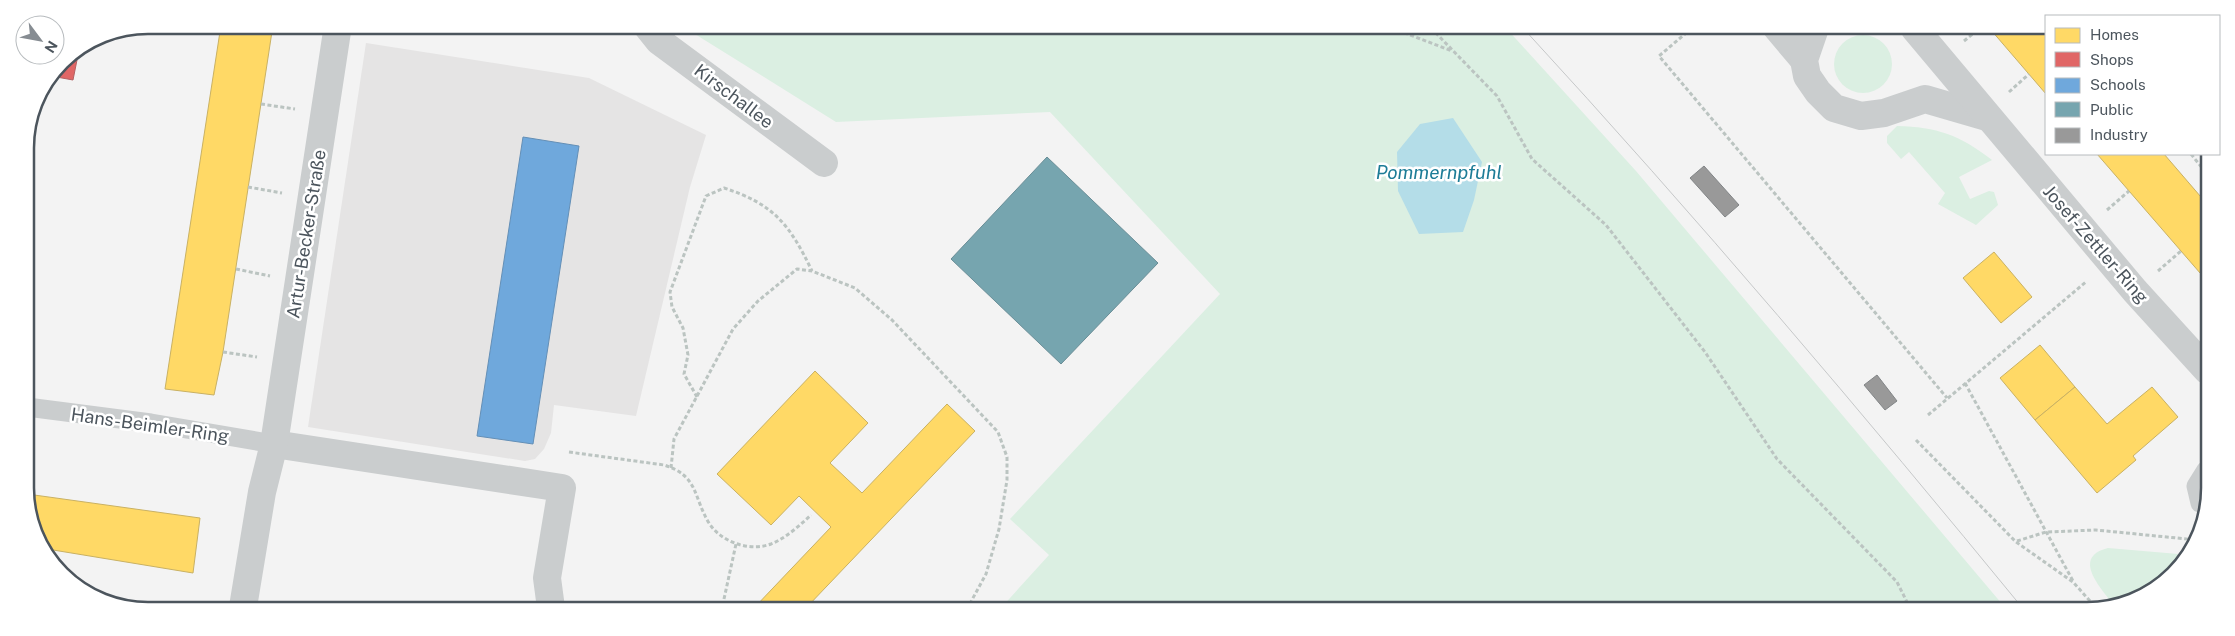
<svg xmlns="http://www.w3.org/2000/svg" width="2235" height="636" font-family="'Public Sans',sans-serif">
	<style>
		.education { fill: #e5e4e4 }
		.green { fill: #dbefe2 }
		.water { fill: #b4dde8 }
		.homes { fill: #ffd966; stroke: #c9b163 }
		.shops { fill: #e06666; stroke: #b46163 }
		.schools { fill: #6fa8dc; stroke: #648fb6 }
		.public { fill: #76a5af; stroke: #698d96 }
		.industry { fill: #999; stroke: #828587 }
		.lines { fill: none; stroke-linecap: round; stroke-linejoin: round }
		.path { stroke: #bbc4c1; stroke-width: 3; stroke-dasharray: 4 2.5; stroke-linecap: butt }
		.service { stroke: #cacdce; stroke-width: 19 }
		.minor { stroke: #cacdce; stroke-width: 28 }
		.tram { stroke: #c6c8c9; stroke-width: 1 }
		.labels { text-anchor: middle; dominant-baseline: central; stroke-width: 5; stroke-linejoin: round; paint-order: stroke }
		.street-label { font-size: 18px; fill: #4c555d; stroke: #fff }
		.water-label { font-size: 19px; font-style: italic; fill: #1d7c97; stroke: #fff }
		.rim { fill: none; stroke: #4c555d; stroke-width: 2.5 }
	</style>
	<rect width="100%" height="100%" fill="#f3f3f3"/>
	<polygon class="education" points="366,43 589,78 706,135 690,187 636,416 554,405 551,433 544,449 535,459 525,461 308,427"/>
	<g class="green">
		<polygon points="682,26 1506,28 1636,171 2008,611 1000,609 1049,555 1010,519 1220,294 1050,112 836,122"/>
		<circle cx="1863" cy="64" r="29"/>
		<path d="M1897,126C1937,127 1960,135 1992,160L1959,177L1970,199L1989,191L1994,192L1998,205L1976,225L1938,204L1945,193L1909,152L1901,159L1887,143V136Z"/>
		<path d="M2108,548L2190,555L2162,586L2113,604C2101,588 2071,557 2108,548Z"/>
	</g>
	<polygon class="water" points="1453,118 1482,162 1474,200 1463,232 1419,234 1398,191 1397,152 1420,124"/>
	<g class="homes">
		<polygon points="221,25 273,25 223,352 214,395 165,389"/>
		<polygon points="1992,29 2046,29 2046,94 1991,30"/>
		<polygon points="2097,154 2164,154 2207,204 2207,281"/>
		<polygon points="1994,252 2032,297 2001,323 1963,278"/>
		<polygon points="2040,345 2075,387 2035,420 2000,378"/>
		<polygon points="815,371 868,423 830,463 862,493 947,404 975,431 806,608 754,608 831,527 799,496 771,525 717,474"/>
		<polygon points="2075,387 2107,424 2152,387 2178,417 2133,456 2136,460 2097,493 2035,420"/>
		<polygon points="27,494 200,518 193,573 47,549 27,512"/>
	</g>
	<polygon class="shops" points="66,58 77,60 73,80 51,76"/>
	<polygon class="schools" points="523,137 579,146 533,444 477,436"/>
	<polygon class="public" points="1047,157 1158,263 1061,364 951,259"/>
	<g class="industry">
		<polygon points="1704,166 1739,205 1725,217 1690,178"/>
		<polygon points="1877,375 1897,401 1885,410 1864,385"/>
	</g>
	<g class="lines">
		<g class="path">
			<polyline points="1392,28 1452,51"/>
			<polyline points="1431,28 1497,96 1532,159 1606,225 1705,352 1777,459 1897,582 1911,610"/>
			<polyline points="1692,28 1659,56 1947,398"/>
			<polyline points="696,31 713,26"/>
			<polyline points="1964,41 1979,29"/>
			<polyline points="2009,92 2029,74"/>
			<polyline points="261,104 295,109"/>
			<polyline points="2191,154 2207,174"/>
			<polyline points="248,187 282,193"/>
			<polyline points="2107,210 2129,191"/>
			<polyline points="236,269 270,276"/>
			<polyline points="2158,271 2181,251"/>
			<polyline points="223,352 257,357"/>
			<polyline points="1965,383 2073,581"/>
			<path d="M697,397L684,374L688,355L683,328L672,307L670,292L706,196L724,188C774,204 790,225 812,271"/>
			<polyline points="1928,415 2087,281"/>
			<polyline points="1916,440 2016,542 2073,582 2098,610"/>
			<path d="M569,452L664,465C699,476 693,497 709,523C721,542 749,552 771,544C786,538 799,526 811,515"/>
			<polyline points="671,468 674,439 733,329 758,301 797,269 812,271 855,288 892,320 998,432 1007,457 1007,480 999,529 986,574 967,609"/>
			<polyline points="2017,541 2046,532 2096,530 2197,540"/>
			<polyline points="724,599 736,544"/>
		</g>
		<g class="service">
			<polyline points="27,407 151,423 274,444"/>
			<polyline points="2206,504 2200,503 2196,486 2206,470"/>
		</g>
		<g class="minor">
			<polyline points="647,26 659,41 824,163"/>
			<polyline points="1777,28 1804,60"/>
			<polyline points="1815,28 1804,60 1807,76 1818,92 1834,108 1861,116 1884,113 1925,99 1987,117"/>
			<polyline points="1915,29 2135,291 2207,370"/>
			<polyline points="274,444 562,488 547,578 551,608"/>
			<polyline points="243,607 262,492 274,444 338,25"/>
		</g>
		<path class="tram" d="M1523,28C1696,216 1862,412 2025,611"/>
	</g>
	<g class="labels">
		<g class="street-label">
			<text transform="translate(734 96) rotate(37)">Kirschallee</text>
			<text transform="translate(306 234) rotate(-81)">Artur-Becker-Straße</text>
			<text transform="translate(2096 244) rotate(49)">Josef-Zettler-Ring</text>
			<text transform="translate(150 425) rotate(8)">Hans-Beimler-Ring</text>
		</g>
		<g class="water-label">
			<text x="1439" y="172">Pommernpfuhl</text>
		</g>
	</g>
	<path d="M0 0H2235V636H0ZM148 34H2087A114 114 0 0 1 2201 148V488A114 114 0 0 1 2087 602H148A114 114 0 0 1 34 488V148A114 114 0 0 1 148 34Z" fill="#fff" fill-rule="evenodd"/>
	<path class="rim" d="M148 34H2087A114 114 0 0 1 2201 148V488A114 114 0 0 1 2087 602H148A114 114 0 0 1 34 488V148A114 114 0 0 1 148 34Z"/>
	<rect x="2045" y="15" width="175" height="140" fill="#ffffff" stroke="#b7bbbe"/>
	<rect x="2055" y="28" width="25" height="15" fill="#ffd966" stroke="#b7bbbe"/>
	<text x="2090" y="40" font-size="15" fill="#4c555d">Homes</text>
	<rect x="2055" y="52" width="25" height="15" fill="#e06666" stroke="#b7bbbe"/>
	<text x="2090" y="65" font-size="15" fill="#4c555d">Shops</text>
	<rect x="2055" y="78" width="25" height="15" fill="#6fa8dc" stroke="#b7bbbe"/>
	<text x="2090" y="90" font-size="15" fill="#4c555d">Schools</text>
	<rect x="2055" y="102" width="25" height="15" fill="#76a5af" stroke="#b7bbbe"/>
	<text x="2090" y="115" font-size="15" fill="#4c555d">Public</text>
	<rect x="2055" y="128" width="25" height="15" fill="#999999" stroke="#b7bbbe"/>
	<text x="2090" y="140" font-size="15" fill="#4c555d">Industry</text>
	<g transform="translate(40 40) rotate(122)"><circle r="24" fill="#ffffff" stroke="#b7bbbe"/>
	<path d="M0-4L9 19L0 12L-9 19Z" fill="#868c92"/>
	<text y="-8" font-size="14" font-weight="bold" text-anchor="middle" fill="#4c555d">N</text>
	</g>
</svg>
